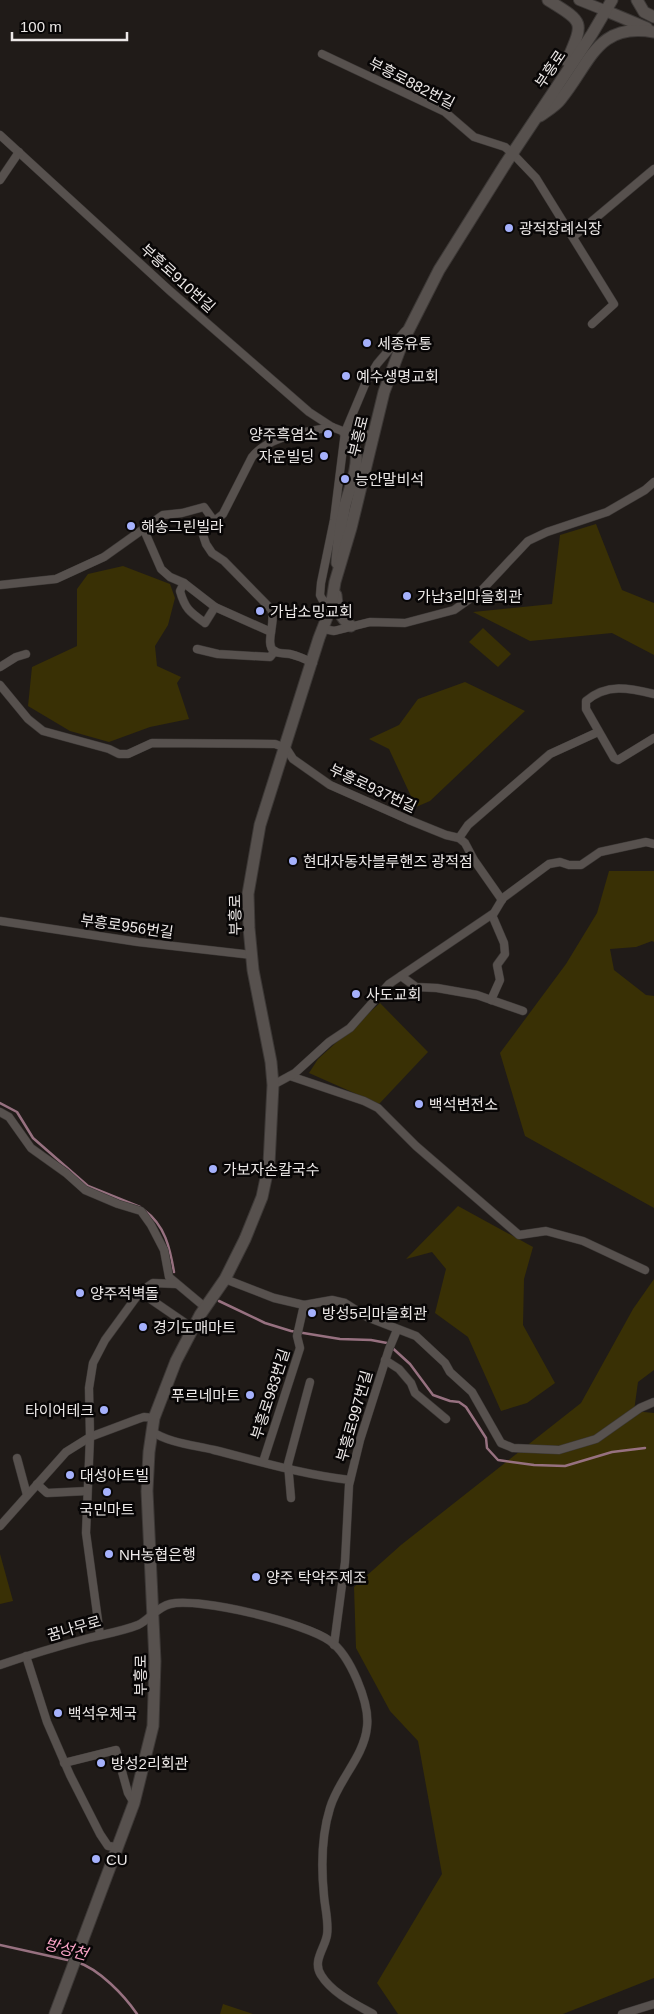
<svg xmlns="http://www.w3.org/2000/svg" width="654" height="2014" font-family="Arial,'Noto Sans KR',sans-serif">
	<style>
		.green { fill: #393005 }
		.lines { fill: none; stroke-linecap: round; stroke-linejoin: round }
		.stream { stroke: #977180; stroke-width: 2.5 }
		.minor-casing { stroke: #3c3836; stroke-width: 9 }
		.tertiary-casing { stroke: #3c3836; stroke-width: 12 }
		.secondary-casing { stroke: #3c3836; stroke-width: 13 }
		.minor { stroke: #57514e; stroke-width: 8 }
		.tertiary { stroke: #57514e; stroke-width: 10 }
		.secondary { stroke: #57514e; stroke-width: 11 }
		.poi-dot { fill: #a5b1fc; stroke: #080606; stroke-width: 2 }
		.labels { text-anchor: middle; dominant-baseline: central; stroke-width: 5; stroke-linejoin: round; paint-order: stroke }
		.street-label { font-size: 15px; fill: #ece8e7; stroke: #080606 }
		.poi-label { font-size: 15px; fill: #ece8e7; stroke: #080606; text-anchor: start }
		.water-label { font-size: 16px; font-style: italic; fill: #f9a3c6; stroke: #080606 }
	</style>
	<rect width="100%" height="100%" fill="#201b18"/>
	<g class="green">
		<polygon points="596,524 622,590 654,603 654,655 612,633 530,641 473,612 552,604 560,535"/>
		<polygon points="123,566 170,584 175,598 168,625 155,646 157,666 181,677 177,683 189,719 150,727 109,742 70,731 28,706 32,667 77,646 77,589 88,574"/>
		<polygon points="483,628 511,654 498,667 469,642"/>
		<polygon points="465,682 525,711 430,801 416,807 389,749 369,739 399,725 418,699"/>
		<polygon points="609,871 654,871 654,942 652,941 636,947 610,949 614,970 646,995 654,996 654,1208 525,1136 500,1053 566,964 597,913"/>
		<polygon points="380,1003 428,1052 379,1104 309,1073 318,1059"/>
		<polygon points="458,1206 533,1247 524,1279 523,1325 555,1383 527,1403 501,1411 468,1337 435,1313 446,1269 432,1252 406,1259"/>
		<polygon points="654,1279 654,1370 638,1382 634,1411 654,1413 654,1978 563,2014 398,2014 377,1983 442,1874 418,1741 390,1711 356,1648 354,1587 401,1545 581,1403 633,1309"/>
		<polygon points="0,1554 13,1601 0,1604"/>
		<polygon points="223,2004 253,2014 220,2014"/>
	</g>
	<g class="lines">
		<g class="stream">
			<polyline points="0,1103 17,1112 33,1138 88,1186 140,1207"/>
			<path d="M144,1210C165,1225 170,1248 174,1272"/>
			<polyline points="219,1301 265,1323 291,1331 340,1339 371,1340 387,1343 410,1364 433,1395 450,1401 459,1402 466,1407 486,1438 487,1448 498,1460 534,1465 565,1466 612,1452 645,1448"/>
			<polyline points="0,1945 72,1961"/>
			<path d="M77,1962C99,1969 124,1995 137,2014"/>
		</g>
		<defs>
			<g id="minor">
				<polyline points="322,54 445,112 474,137 505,147 513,154 536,178 614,304 592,324"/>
				<polyline points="0,135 169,290 309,412 332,427 345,432 374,435"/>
				<polyline points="0,180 19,152"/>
				<polyline points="573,237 654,169"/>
				<polyline points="144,530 161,569 170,577 184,583 215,607 271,632"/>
				<path d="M184,583L180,591C185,609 190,612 205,623L215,607"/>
				<polyline points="0,585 56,579 104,557 163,515 182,513 204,507 214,521"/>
				<polyline points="331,607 322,599 320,595 321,583 334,520 345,432 366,382 377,364 405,331"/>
				<polyline points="324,629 334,631 370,622 405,623 454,610 481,591 528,541 547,532 607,512 645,490 654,482"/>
				<polyline points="197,649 218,654 270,657 275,651"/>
				<path d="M313,663C305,659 298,656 290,654C285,653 278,654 274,651C264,644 277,621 271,609L224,561L212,553L206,544L203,535L207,527L223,514L252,457C270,435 306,432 332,427"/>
				<polyline points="0,667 16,657 26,654"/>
				<polyline points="0,685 28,719 43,731 109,749 119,754 128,754 152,743 275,744 286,748 293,759 330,785 409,820 446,835 459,838 465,843 474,860 502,900"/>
				<path d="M654,694C629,688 607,683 586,701V709L614,758L618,760L654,738"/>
				<polyline points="459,838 468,825 550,754 598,732"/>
				<polyline points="0,921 138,942 252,955"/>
				<polyline points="401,976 416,987 437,988 477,995 523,1011"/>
				<polyline points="491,1000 500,980 497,965 505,954 504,943 492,915"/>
				<polyline points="290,1076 364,1101 378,1108 416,1146 519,1235 546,1231 583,1241 645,1270"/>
				<polyline points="273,1085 295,1073 329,1042 350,1028 389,984 494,913 503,898 549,864 560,862 569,865 581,865 600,852 646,842 654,844"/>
				<polyline points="0,1112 9,1117 31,1148 66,1173 85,1190 118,1204 141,1211 151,1225 164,1250 169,1277 206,1308"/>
				<polyline points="225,1279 274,1298 304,1305 332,1300 345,1303 367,1317 416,1336 445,1363 450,1372 472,1392 501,1443 513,1448 559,1450 596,1439 640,1408 654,1402"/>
				<polyline points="140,1292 153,1283 176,1284"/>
				<polyline points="385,1360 399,1369 411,1383 415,1393 446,1419"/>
				<path d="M151,1431C169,1443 193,1445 214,1450C258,1461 304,1475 350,1480"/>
				<polyline points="17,1458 27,1495"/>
				<polyline points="263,1462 300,1348 297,1336 304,1305"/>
				<polyline points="37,1484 47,1493 87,1491"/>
				<polyline points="291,1498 288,1464 310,1382"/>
				<polyline points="0,1526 66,1452 90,1437 138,1419 144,1417 154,1418"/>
				<polyline points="100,1635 86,1533 90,1437 89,1388 93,1363 105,1340 140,1292 194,1329"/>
				<polyline points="334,1645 345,1562 349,1485 360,1440 389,1349 397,1330"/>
				<polyline points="26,1656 47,1722 70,1775 100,1834 108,1846 117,1847"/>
				<path d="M0,1665C29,1655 59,1646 89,1638C105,1634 123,1631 138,1625C149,1620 157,1607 170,1604C199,1597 306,1623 330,1641C350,1655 370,1703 367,1727C364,1757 338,1780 330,1808C321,1837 321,1866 324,1896C325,1908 329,1923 327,1935C325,1948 312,1961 321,1975C332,1993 355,2004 373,2014"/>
				<polyline points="64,1763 116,1750 128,1793 134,1803"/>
				<polyline points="622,2014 654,2004"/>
			</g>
			<polyline id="tertiary" points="579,0 604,10"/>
			<g id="secondary">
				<path d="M548,0C585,23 584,21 567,61"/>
				<polyline points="637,0 644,12 654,17"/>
				<polyline points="604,10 647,28"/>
				<path d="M540,116C547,111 556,106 561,99C591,62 597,22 654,32"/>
				<path d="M337,563C338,543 341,524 345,505C349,490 360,464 355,449C353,443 348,437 345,432"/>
				<path d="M336,595C337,608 340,618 351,626"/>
				<polyline points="55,2014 134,1803 153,1726 155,1661 147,1491 149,1452 154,1418 176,1361 200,1315 225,1279 245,1239 262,1197 269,1164 273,1085 271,1062 253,970 249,928 248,894 260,825 319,638 331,607 335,582 351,528 384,392 403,341 439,270 506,163 592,34 612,0"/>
			</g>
		</defs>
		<use href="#minor" class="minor-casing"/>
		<use href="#tertiary" class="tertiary-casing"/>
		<use href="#secondary" class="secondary-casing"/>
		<use href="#minor" class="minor"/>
		<use href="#tertiary" class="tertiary"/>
		<use href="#secondary" class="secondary"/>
	</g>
	<g class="poi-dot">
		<circle cx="509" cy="228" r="5"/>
		<circle cx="367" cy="343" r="5"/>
		<circle cx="346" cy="376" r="5"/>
		<circle cx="328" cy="434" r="5"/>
		<circle cx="324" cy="456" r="5"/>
		<circle cx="345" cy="479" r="5"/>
		<circle cx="131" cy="526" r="5"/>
		<circle cx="407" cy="596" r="5"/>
		<circle cx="260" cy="611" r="5"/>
		<circle cx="293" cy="861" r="5"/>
		<circle cx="356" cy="994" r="5"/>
		<circle cx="419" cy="1104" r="5"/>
		<circle cx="213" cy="1169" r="5"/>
		<circle cx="80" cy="1293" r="5"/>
		<circle cx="312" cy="1313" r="5"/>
		<circle cx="143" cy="1327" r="5"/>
		<circle cx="250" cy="1395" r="5"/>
		<circle cx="104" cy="1410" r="5"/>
		<circle cx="70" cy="1475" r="5"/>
		<circle cx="107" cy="1492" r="5"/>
		<circle cx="109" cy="1554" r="5"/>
		<circle cx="256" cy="1577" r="5"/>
		<circle cx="58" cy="1713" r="5"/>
		<circle cx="101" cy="1763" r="5"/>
		<circle cx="96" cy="1859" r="5"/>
	</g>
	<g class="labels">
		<g class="street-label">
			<text transform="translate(550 69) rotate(-56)">부흥로</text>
			<text transform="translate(412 83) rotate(27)">부흥로882번길</text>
			<text transform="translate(178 278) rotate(42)">부흥로910번길</text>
			<text transform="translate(358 436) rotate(-76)">부흥로</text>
			<text transform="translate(373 788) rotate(25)">부흥로937번길</text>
			<text transform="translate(235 915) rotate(-91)">부흥로</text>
			<text transform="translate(127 926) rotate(8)">부흥로956번길</text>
			<text transform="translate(270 1394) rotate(-72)">부흥로983번길</text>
			<text transform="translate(354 1416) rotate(-74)">부흥로997번길</text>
			<text transform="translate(74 1628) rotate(-16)">꿈나무로</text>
			<text transform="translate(140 1675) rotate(-90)">부흥로</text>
		</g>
		<g class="poi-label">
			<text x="519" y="228">광적장례식장</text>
			<text x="377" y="343">세종유통</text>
			<text x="356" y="376">예수생명교회</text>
			<text x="318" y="434" text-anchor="end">양주흑염소</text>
			<text x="314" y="456" text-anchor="end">자운빌딩</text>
			<text x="355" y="479">능안말비석</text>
			<text x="141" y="526">해송그린빌라</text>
			<text x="417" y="596">가납3리마을회관</text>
			<text x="270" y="611">가납소밍교회</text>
			<text x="303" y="861">현대자동차블루핸즈 광적점</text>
			<text x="366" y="994">사도교회</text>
			<text x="429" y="1104">백석변전소</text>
			<text x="223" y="1169">가보자손칼국수</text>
			<text x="90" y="1293">양주적벽돌</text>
			<text x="322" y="1313">방성5리마을회관</text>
			<text x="153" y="1327">경기도매마트</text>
			<text x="240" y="1395" text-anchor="end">푸르네마트</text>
			<text x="94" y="1410" text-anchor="end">타이어테크</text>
			<text x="80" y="1475">대성아트빌</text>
			<text x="107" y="1509" text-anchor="middle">국민마트</text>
			<text x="119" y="1554">NH농협은행</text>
			<text x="266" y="1577">양주 탁약주제조</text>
			<text x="68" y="1713">백석우체국</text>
			<text x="111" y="1763">방성2리회관</text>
			<text x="106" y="1859">CU</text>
		</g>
		<g class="water-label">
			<text transform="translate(66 1949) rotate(15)">방성천</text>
		</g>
	</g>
	<path d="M12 32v8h115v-8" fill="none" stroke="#ece8e7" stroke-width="2.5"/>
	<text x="20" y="32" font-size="15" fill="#ece8e7" stroke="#080606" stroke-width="4" paint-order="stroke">100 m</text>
</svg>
